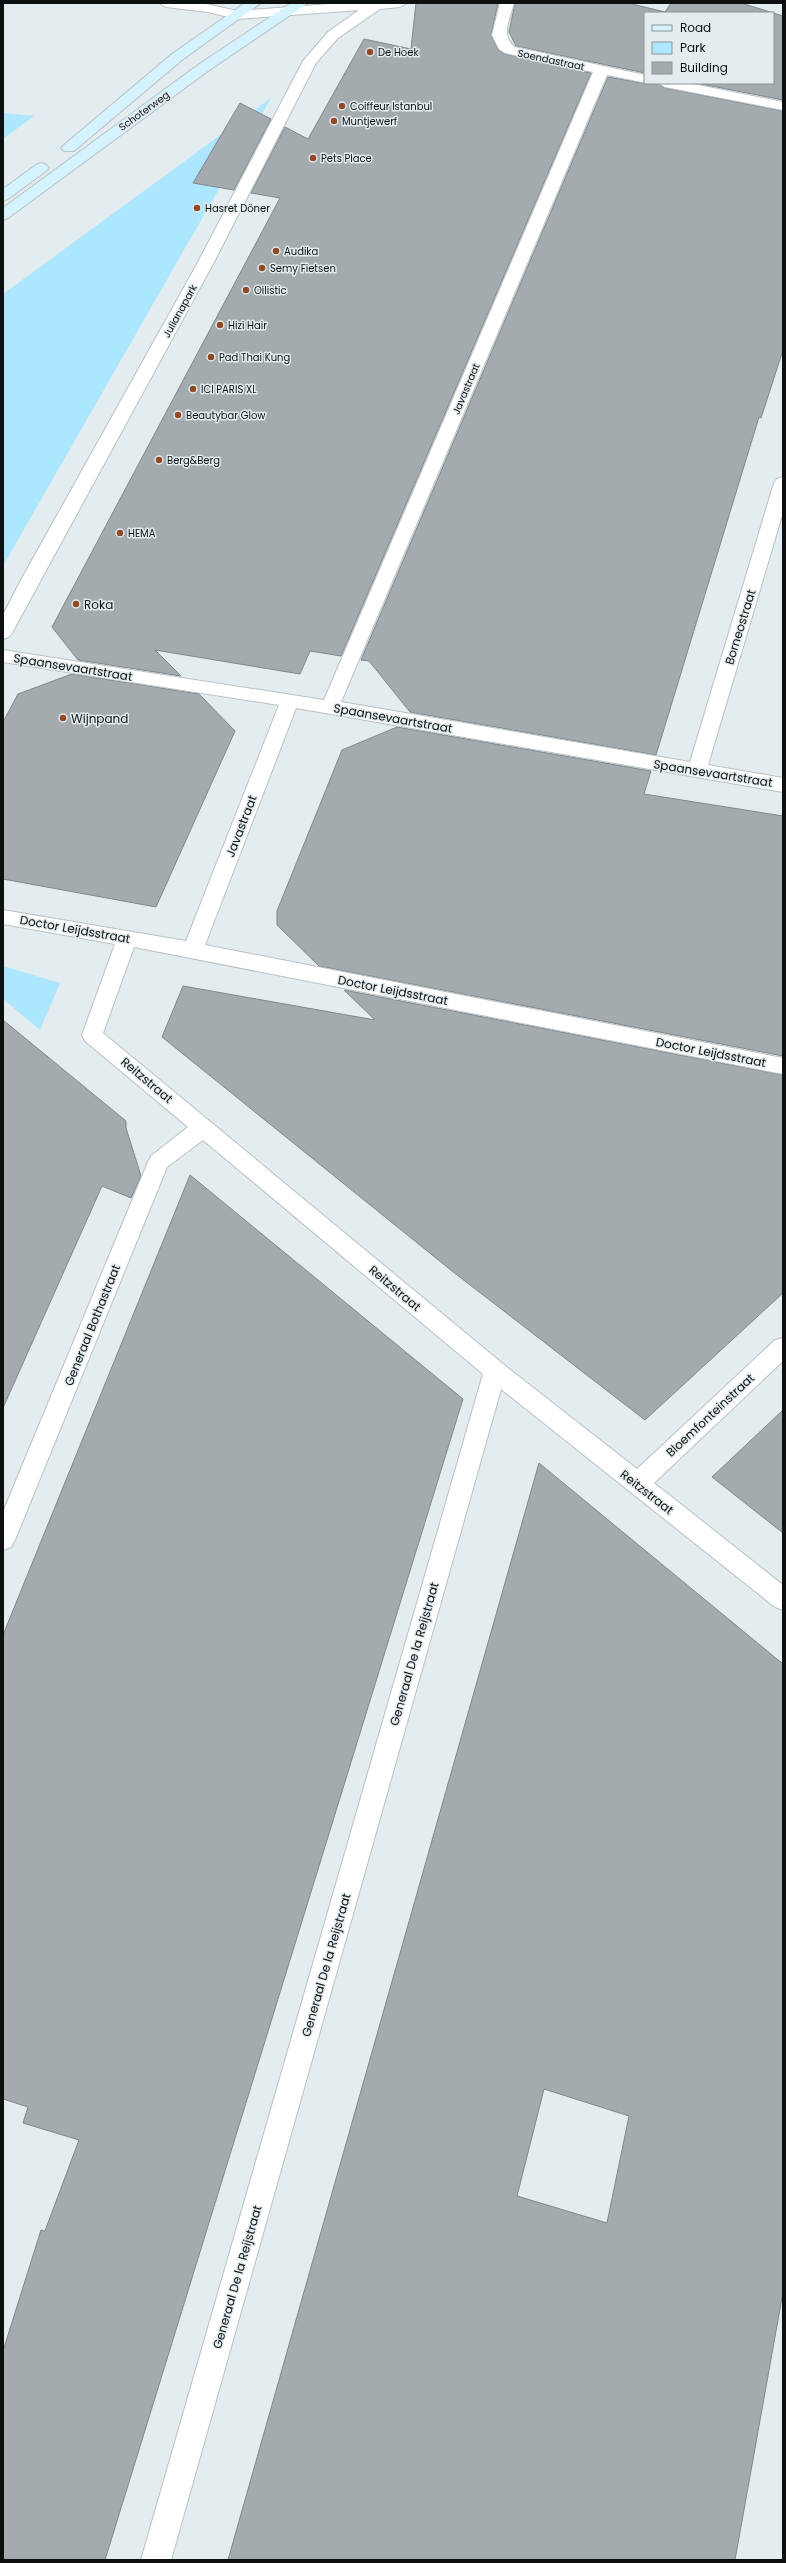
<svg xmlns="http://www.w3.org/2000/svg" width="786" height="2563" font-family="Poppins,sans-serif">
	<style>
		.green { fill: #ade7ff }
		.building { fill: #a4abaf; stroke: #80878a; fill-rule: evenodd }
		.lines { fill: none; stroke-linecap: round; stroke-linejoin: round }
		.minor-casing { stroke: #b9c1c4; stroke-width: 2 }
		.secondary-casing { stroke: #b9c1c4; stroke-width: 2 }
		.minor { fill: #fff; fill-rule: evenodd }
		.secondary { fill: #d4f3ff; fill-rule: evenodd }
		.poi-dot { fill: #904925; stroke: #e3ecef; stroke-width: 1.5 }
		.labels { text-anchor: middle; dominant-baseline: central; stroke-width: 3; stroke-linejoin: round; paint-order: stroke }
		.far-poi-label { font-size: 10px; fill: #0d1011; stroke: #e3ecef; text-anchor: start }
		.far-street-label { font-size: 10px; fill: #0d1011; stroke: #e3ecef }
		.poi-label { font-size: 12px; fill: #0d1011; stroke: #e3ecef; text-anchor: start }
		.street-label { font-size: 12px; fill: #0d1011; stroke: #e3ecef }
	</style>
	<rect width="100%" height="100%" fill="#e3ecef"/>
	<g class="green">
		<polygon points="271,98 3,566 3,294"/>
		<polygon points="3,113 34,116 3,139"/>
		<polygon points="3,966 60,983 40,1030 3,999"/>
	</g>
	<g class="building">
		<polygon points="416,3 498,3 491,35 498,50 505,54 591,73 341,656 310,651 300,674 155,650 181,676 78,660 52,627 280,198 251,193 285,127 308,139 364,39 411,49"/>
		<polygon points="515,3 628,3 665,12 671,3 741,3 783,16 783,100 696,83 773,83 773,13 645,13 645,73 516,46 509,32"/>
		<polygon points="608,77 647,84 657,83 665,88 783,111 783,350 761,418 759,417 656,755 410,712 369,661 361,660"/>
		<polygon points="240,103 271,119 234,190 193,183"/>
		<polygon points="72,674 199,694 235,731 156,907 3,879 3,722 18,694"/>
		<polygon points="397,727 651,771 644,794 783,816 783,1056 319,966 277,925 277,911 342,750"/>
		<polygon points="183,986 375,1020 344,990 783,1075 783,1293 645,1420 452,1271 162,1037"/>
		<polygon points="3,1020 126,1121 126,1128 141,1176 131,1198 102,1186 3,1408"/>
		<polygon points="190,1175 463,1399 105,2560 3,2560 3,2351 41,2230 45,2231 79,2140 23,2123 28,2107 3,2099 3,1635"/>
		<polygon points="783,1410 783,1533 712,1477"/>
		<path d="M539,1463L783,1664V2292L735,2560H228ZM544,2089L629,2116L607,2223L517,2196Z"/>
	</g>
	<g class="lines">
		<defs>
			<g id="minor">
				<polygon points="159,3 202,3 237,11 342,3 407,3 400,7 380,9 338,38 316,63 213,264 12,633 9,637 3,639 3,615 21,580 197,264 303,61 328,32 359,10 237,19 208,12 166,7"/>
				<path d="M500,3H514C510,18 500,36 515,47L645,75L647,83L607,75L341,702L690,762L774,483L777,479L783,477V512L708,765L783,778V792L296,708L205,945L783,1058V1074L134,947L103,1033L503,1364L637,1469L775,1340L783,1338V1361L654,1483L783,1585V1610L775,1607L501,1389L171,2560H141L483,1374L203,1140L167,1167L15,1540L11,1547L3,1550V1512L148,1162L151,1156L188,1127L85,1041L82,1035L115,944L3,924V910L186,941L279,705L3,662V650L324,700L593,72L505,53L499,49L492,35Z"/>
				<polygon points="658,83 688,83 783,102 783,110 665,87"/>
			</g>
			<g id="secondary">
				<polygon points="245,3 261,3 182,60 74,151 64,151 61,148 64,145 172,54"/>
				<polygon points="291,3 308,3 208,71 8,218 3,220 3,208 198,65"/>
				<polygon points="41,163 46,165 49,168 46,171 8,199 3,201 3,189 36,165"/>
			</g>
		</defs>
		<use href="#minor" class="minor-casing"/>
		<use href="#secondary" class="secondary-casing"/>
		<use href="#minor" class="minor"/>
		<use href="#secondary" class="secondary"/>
	</g>
	<g class="poi-dot">
		<circle cx="370" cy="52" r="4"/>
		<circle cx="342" cy="106" r="4"/>
		<circle cx="334" cy="121" r="4"/>
		<circle cx="313" cy="158" r="4"/>
		<circle cx="197" cy="208" r="4"/>
		<circle cx="276" cy="251" r="4"/>
		<circle cx="262" cy="268" r="4"/>
		<circle cx="246" cy="290" r="4"/>
		<circle cx="220" cy="325" r="4"/>
		<circle cx="211" cy="357" r="4"/>
		<circle cx="193" cy="389" r="4"/>
		<circle cx="178" cy="415" r="4"/>
		<circle cx="159" cy="460" r="4"/>
		<circle cx="120" cy="533" r="4"/>
		<circle cx="76" cy="604" r="4"/>
		<circle cx="63" cy="718" r="4"/>
	</g>
	<g class="labels">
		<g class="far-poi-label">
			<text x="378" y="52">De Hoek</text>
			<text x="350" y="106">Coiffeur Istanbul</text>
			<text x="342" y="121">Muntjewerf</text>
			<text x="321" y="158">Pets Place</text>
			<text x="205" y="208">Hasret Döner</text>
			<text x="284" y="251">Audika</text>
			<text x="270" y="268">Semy Fietsen</text>
			<text x="254" y="290">Oilistic</text>
			<text x="228" y="325">Hizi Hair</text>
			<text x="219" y="357">Pad Thai Kung</text>
			<text x="201" y="389">ICI PARIS XL</text>
			<text x="186" y="415">Beautybar Glow</text>
			<text x="167" y="460">Berg&amp;Berg</text>
			<text x="128" y="533">HEMA</text>
		</g>
		<g class="far-street-label">
			<text transform="translate(551 60) rotate(12)">Soendastraat</text>
			<text transform="translate(144 111) rotate(-36)">Schoterweg</text>
			<text transform="translate(180 311) rotate(-61)">Julianapark</text>
			<text transform="translate(466 389) rotate(-67)">Javastraat</text>
		</g>
		<g class="poi-label">
			<text x="84" y="604">Roka</text>
			<text x="71" y="718">Wijnpand</text>
		</g>
		<g class="street-label">
			<text transform="translate(740 627) rotate(-73)">Borneostraat</text>
			<text transform="translate(73 667) rotate(9)">Spaansevaartstraat</text>
			<text transform="translate(393 718) rotate(10)">Spaansevaartstraat</text>
			<text transform="translate(713 773) rotate(9)">Spaansevaartstraat</text>
			<text transform="translate(241 826) rotate(-69)">Javastraat</text>
			<text transform="translate(75 929) rotate(10)">Doctor Leijdsstraat</text>
			<text transform="translate(393 990) rotate(11)">Doctor Leijdsstraat</text>
			<text transform="translate(711 1052) rotate(11)">Doctor Leijdsstraat</text>
			<text transform="translate(147 1080) rotate(40)">Reitzstraat</text>
			<text transform="translate(395 1288) rotate(40)">Reitzstraat</text>
			<text transform="translate(92 1325) rotate(-68)">Generaal Bothastraat</text>
			<text transform="translate(710 1415) rotate(-43)">Bloemfonteinstraat</text>
			<text transform="translate(647 1492) rotate(38)">Reitzstraat</text>
			<text transform="translate(414 1654) rotate(-74)">Generaal De la Reijstraat</text>
			<text transform="translate(326 1965) rotate(-74)">Generaal De la Reijstraat</text>
			<text transform="translate(237 2277) rotate(-74)">Generaal De la Reijstraat</text>
		</g>
	</g>
	<rect width="786" height="2563" fill="none" stroke="#0d1011" stroke-width="8"/>
	<rect x="644" y="12" width="130" height="72" fill="#e3ecef" stroke="#8d9496"/>
	<rect x="652" y="25" width="20" height="6" fill="#d4f3ff" stroke="#8d9496"/>
	<text x="680" y="32" font-size="12" fill="#0d1011">Road</text>
	<rect x="652" y="42" width="20" height="12" fill="#ade7ff" stroke="#8d9496"/>
	<text x="680" y="52" font-size="12" fill="#0d1011">Park</text>
	<rect x="652" y="62" width="20" height="12" fill="#a4abaf" stroke="#8d9496"/>
	<text x="680" y="72" font-size="12" fill="#0d1011">Building</text>
</svg>
